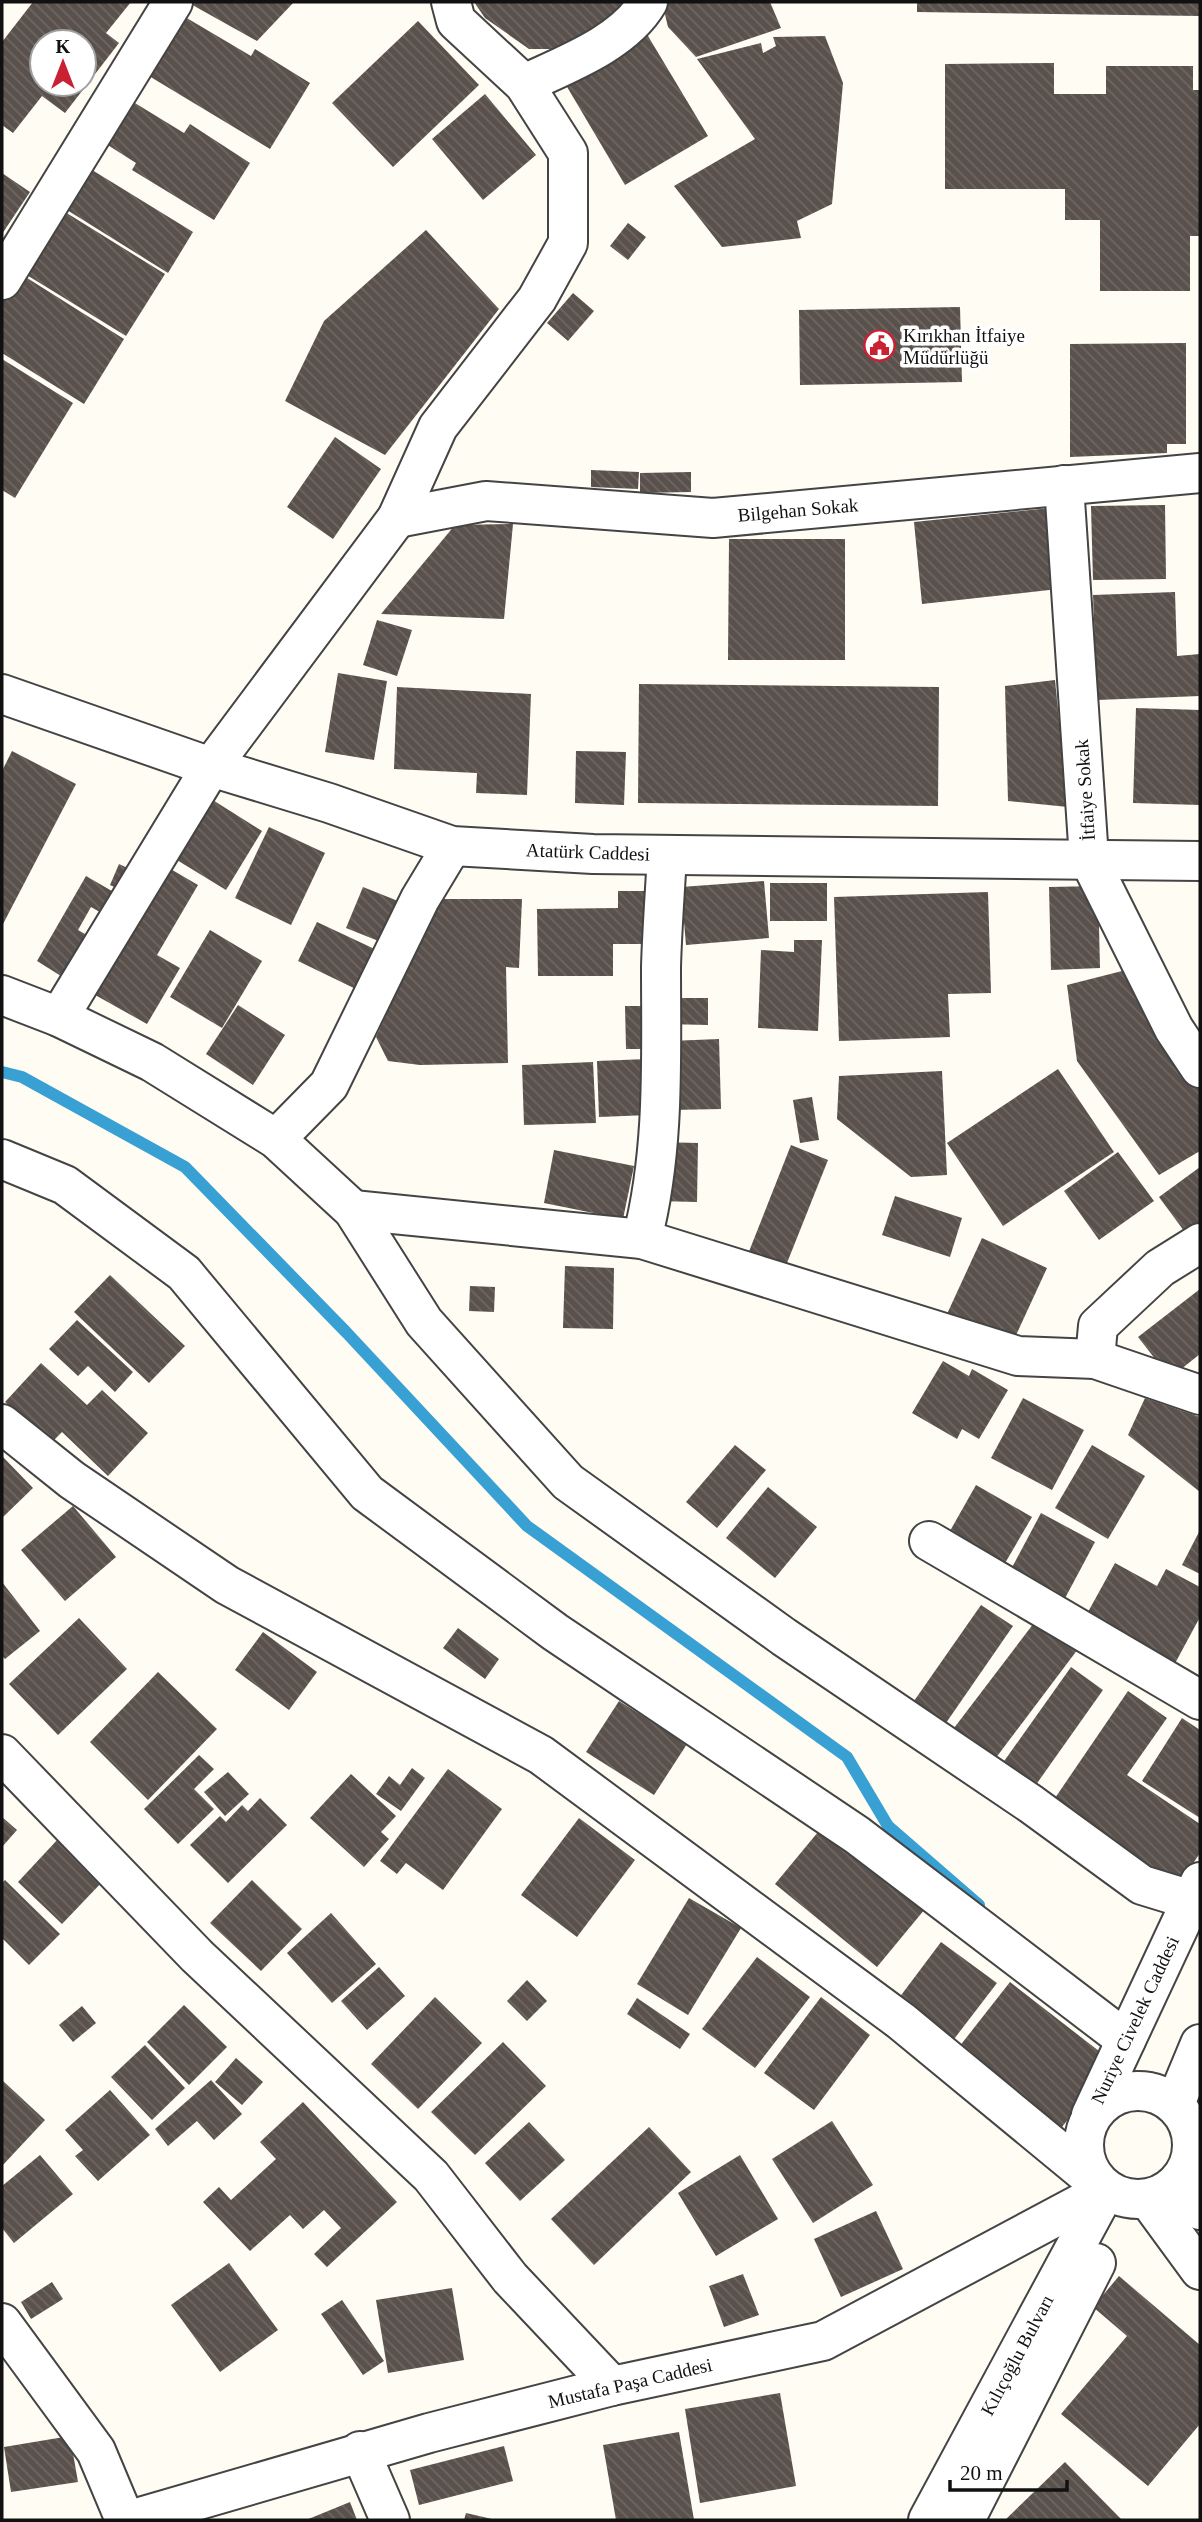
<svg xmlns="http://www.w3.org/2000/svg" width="1202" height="2522" font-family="'Times New Roman',serif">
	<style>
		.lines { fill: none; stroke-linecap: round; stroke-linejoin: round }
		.stream { stroke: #39a0d4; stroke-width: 12 }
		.building { fill: url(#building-back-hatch); fill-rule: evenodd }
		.minor-casing { stroke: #444; stroke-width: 42 }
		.minor { stroke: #fff; stroke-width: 38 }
		.labels { text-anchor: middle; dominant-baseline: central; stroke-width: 7; stroke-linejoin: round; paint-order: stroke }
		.poi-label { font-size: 19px; fill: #111; stroke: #fff; text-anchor: start }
		.street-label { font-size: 19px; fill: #111; stroke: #fff }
	</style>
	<defs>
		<pattern id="building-back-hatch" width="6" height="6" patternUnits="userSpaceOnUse" patternTransform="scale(1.75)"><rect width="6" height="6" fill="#5a514c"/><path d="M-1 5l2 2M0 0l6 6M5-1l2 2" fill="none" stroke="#6d6662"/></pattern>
	</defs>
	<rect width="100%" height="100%" fill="#fffcf4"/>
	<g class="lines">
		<polyline class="stream" points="2,1072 22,1077 185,1167 346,1332 527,1526 847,1757 888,1826 979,1905"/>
	</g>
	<g class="building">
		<path d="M33,2H131L106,33L119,43L65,113L42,96L13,133L2,125V42ZM42,42H84V84H42Z"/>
		<polygon points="187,2 294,2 257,41"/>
		<polygon points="474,2 631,2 566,49 529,49 485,18"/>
		<polygon points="662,2 770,2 781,28 696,57 668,27"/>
		<polygon points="917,2 1200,2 1200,16 917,12"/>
		<polygon points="180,14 251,56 255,49 310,83 270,149 144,73"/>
		<polygon points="418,21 479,85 393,167 332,103"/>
		<polygon points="645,31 708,136 625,185 563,80"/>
		<polygon points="825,36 843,83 832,204 797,221 801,238 722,247 674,186 755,139 697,59 761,43 763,53 776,46 773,37"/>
		<polygon points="1054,63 1054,94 1106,94 1106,66 1193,66 1193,90 1200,90 1200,236 1190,236 1190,291 1100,291 1100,220 1065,220 1065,189 945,189 945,64"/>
		<polygon points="485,94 536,155 483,200 432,139"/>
		<polygon points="130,100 184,133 190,124 250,163 214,220 132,170 136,163 103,142"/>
		<polygon points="84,165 193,232 168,273 59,205"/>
		<polygon points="2,173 30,192 2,234"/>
		<polygon points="57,207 165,274 126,336 17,269"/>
		<polygon points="628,223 646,237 628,260 610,246"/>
		<polygon points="426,230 499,309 385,455 285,401 324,321"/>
		<polygon points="16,271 124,339 84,404 2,353 2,293"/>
		<polygon points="573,293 594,311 568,341 547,323"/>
		<polygon points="960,307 962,382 800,385 799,310"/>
		<polygon points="1186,343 1186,444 1167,444 1167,453 1070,457 1070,344"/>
		<polygon points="2,359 73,403 15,498 2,490"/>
		<polygon points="335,437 381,469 333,539 287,507"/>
		<polygon points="591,470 639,472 638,489 591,487"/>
		<polygon points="691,472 691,492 640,493 640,473"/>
		<polygon points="1165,505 1166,579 1093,580 1091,506"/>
		<polygon points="1050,508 1058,589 922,604 914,522"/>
		<polygon points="513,524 504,619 381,614 455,525"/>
		<polygon points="729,539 845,539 845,660 728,660"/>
		<polygon points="1175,592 1177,656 1200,654 1200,696 1097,700 1093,595"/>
		<polygon points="377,620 412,630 397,676 363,665"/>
		<polygon points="338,673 387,681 374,760 325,752"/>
		<polygon points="1055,680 1068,807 1008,801 1005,686"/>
		<polygon points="639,684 939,687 938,806 638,803"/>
		<polygon points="397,687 531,694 527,795 476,793 477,773 394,769"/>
		<polygon points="1136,708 1200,710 1200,805 1133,803"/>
		<polygon points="12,751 76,784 2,926 2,771"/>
		<polygon points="576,751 626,752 624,805 575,803"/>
		<polygon points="208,797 262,831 226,890 172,857"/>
		<polygon points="269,827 325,853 291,925 235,898"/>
		<polygon points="119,864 134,871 125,892 110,885"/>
		<polygon points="162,864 198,885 157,955 180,968 147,1024 88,991"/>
		<polygon points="86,876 124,898 112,919 91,907 78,930 94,939 69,981 37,961"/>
		<polygon points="764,881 769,938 686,945 681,887"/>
		<rect x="770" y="883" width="57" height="38"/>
		<polygon points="1098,886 1100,968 1051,970 1049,887"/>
		<polygon points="363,887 403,903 386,944 346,928"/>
		<polygon points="618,891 653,891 646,944 613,944 613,976 538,976 537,909 618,908"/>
		<polygon points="988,892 991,993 948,994 950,1037 839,1041 834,897"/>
		<polygon points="438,899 522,899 519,968 506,967 508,1063 420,1065 388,1061 376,1037"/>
		<polygon points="317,922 381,952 362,992 298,961"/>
		<polygon points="210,930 262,961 222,1028 170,997"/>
		<polygon points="794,940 822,940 818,1031 758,1028 761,950 794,952"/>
		<polygon points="1130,969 1200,1090 1200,1151 1159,1175 1077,1061 1067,985"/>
		<polygon points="664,998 708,998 708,1025 664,1024"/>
		<polygon points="238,1005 285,1035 253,1085 206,1054"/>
		<polygon points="625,1006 653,1006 653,1049 626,1049"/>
		<polygon points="719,1039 721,1109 671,1110 670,1041"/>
		<polygon points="647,1059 649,1115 599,1117 597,1061"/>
		<polygon points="593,1062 596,1123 524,1125 522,1065"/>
		<polygon points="1058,1069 1114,1152 1003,1226 947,1143"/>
		<polygon points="942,1071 947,1175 911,1177 837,1119 839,1076"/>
		<polygon points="812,1097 819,1140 800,1143 793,1100"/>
		<polygon points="658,1142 698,1143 697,1202 657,1201"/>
		<polygon points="791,1145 828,1160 783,1273 746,1259"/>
		<polygon points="554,1150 634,1166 623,1219 544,1203"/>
		<polygon points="1118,1152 1154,1201 1099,1240 1064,1191"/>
		<polygon points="1200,1167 1200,1226 1187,1235 1159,1197"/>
		<polygon points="895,1196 962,1218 950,1257 882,1235"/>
		<polygon points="982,1238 1047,1268 1012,1344 947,1314"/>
		<polygon points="565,1266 614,1268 613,1329 563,1328"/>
		<polygon points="110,1275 185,1346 149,1383 74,1312"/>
		<polygon points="470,1286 495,1287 494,1312 469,1311"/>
		<polygon points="1200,1289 1200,1354 1170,1378 1138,1337"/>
		<polygon points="77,1320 133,1372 115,1392 88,1366 78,1376 49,1349"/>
		<polygon points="943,1361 969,1376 972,1369 1008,1390 979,1439 962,1429 957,1439 912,1413"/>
		<polygon points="41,1363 87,1405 102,1390 148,1433 108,1476 62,1432 50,1444 5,1402"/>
		<polygon points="1023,1398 1084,1430 1052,1490 991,1458"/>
		<polygon points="1145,1398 1200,1417 1200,1492 1128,1435"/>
		<polygon points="735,1445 766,1470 717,1528 686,1502"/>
		<polygon points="1092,1445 1145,1476 1108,1539 1055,1508"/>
		<polygon points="2,1456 33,1488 2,1518"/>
		<polygon points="976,1485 1032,1517 1001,1570 946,1538"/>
		<polygon points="768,1487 817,1527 775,1578 726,1538"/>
		<polygon points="73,1506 116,1557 65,1601 21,1550"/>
		<polygon points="1041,1513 1095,1542 1063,1602 1009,1573"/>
		<polygon points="1200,1530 1200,1574 1182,1565"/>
		<polygon points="1115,1563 1157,1586 1166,1569 1200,1587 1200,1617 1172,1669 1083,1621"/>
		<polygon points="2,1582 40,1631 5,1659 2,1656"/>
		<polygon points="981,1605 1013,1626 946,1723 914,1701"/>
		<polygon points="79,1618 127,1669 58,1735 9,1684"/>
		<polygon points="1037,1619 1078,1649 992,1763 951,1732"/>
		<polygon points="458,1628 499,1659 485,1679 443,1648"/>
		<polygon points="263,1632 317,1672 289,1710 235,1670"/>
		<polygon points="1071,1667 1103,1690 1028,1796 995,1774"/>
		<polygon points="158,1672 217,1729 148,1800 90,1742"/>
		<polygon points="1128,1691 1167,1718 1127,1775 1200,1824 1200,1853 1178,1886 1053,1801"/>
		<polygon points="619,1701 687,1744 654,1795 586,1752"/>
		<polygon points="1182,1718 1200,1730 1200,1818 1142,1781"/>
		<polygon points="199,1755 214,1769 194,1789 214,1809 178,1844 144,1809"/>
		<polygon points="412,1768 425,1778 401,1811 376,1794 389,1776 400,1785"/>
		<polygon points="448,1769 502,1809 443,1890 406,1863 397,1874 380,1861"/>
		<polygon points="228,1772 249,1794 225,1816 204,1792"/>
		<polygon points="351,1774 396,1816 381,1832 389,1839 364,1867 310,1818"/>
		<polygon points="260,1798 287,1825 228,1883 190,1845 220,1816 226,1822 242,1805 248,1811"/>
		<polygon points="2,1817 17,1830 2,1847"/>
		<polygon points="579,1818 635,1860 577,1937 521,1895"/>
		<polygon points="823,1826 925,1909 877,1967 775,1884"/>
		<polygon points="59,1838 104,1880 62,1924 18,1882"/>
		<polygon points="5,1880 60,1934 29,1965 2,1938 2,1883"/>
		<polygon points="252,1880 302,1929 261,1971 210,1923"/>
		<polygon points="689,1898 741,1928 688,2015 637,1984"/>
		<polygon points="331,1913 376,1964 332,2003 287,1953"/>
		<polygon points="941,1942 997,1983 951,2043 896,2002"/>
		<polygon points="757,1957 810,1997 755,2068 702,2029"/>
		<polygon points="379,1967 405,1996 367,2030 341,2001"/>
		<polygon points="527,1980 547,2001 527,2021 507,2001"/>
		<polygon points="1010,1982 1113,2062 1062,2127 959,2047"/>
		<polygon points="435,1997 482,2043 418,2109 371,2064"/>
		<polygon points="821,1997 870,2035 814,2110 764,2073"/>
		<polygon points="637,1998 690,2034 680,2049 627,2014"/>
		<polygon points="184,2005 227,2047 189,2085 147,2042"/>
		<polygon points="82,2006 96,2023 73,2042 59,2025"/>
		<polygon points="503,2042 546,2086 475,2155 431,2112"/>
		<polygon points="145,2045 185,2088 152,2120 111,2077"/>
		<polygon points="236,2058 263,2082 242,2105 215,2082"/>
		<polygon points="2,2080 45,2120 2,2166"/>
		<polygon points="211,2080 242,2114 214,2140 197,2121 168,2146 155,2129"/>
		<polygon points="110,2090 150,2135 98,2181 75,2156 83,2150 65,2130"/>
		<polygon points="303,2102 397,2202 327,2267 314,2254 341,2228 324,2210 303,2229 290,2215 250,2251 203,2202 219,2187 231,2200 276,2159 260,2142"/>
		<polygon points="832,2121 873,2185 813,2223 772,2159"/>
		<polygon points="529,2122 565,2160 520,2201 485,2163"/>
		<polygon points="649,2127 691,2172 594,2265 551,2219"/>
		<polygon points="40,2155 73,2194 14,2243 2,2228 2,2186"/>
		<polygon points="740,2155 778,2219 716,2256 678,2193"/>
		<polygon points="876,2211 903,2269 841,2297 814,2239"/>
		<polygon points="229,2263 278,2330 220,2372 171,2305"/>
		<polygon points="743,2274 759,2315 724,2327 709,2286"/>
		<polygon points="1119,2276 1200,2345 1200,2424 1148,2486 1061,2414 1127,2336 1093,2307"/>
		<polygon points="52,2282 63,2299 31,2319 21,2302"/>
		<polygon points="452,2288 464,2360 388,2373 376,2300"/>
		<polygon points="342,2300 384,2361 363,2375 321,2314"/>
		<polygon points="780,2393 796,2486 700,2503 685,2409"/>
		<polygon points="679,2432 694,2520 616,2520 603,2445"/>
		<polygon points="70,2436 78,2482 11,2492 4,2447"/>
		<polygon points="504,2446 513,2481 419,2505 410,2470"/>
		<polygon points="1065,2462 1122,2520 1005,2520"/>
		<polygon points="350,2502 357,2520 306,2520"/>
		<polygon points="466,2513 492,2519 491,2520 464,2520"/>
	</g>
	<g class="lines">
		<defs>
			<g id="minor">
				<path d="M524,84C567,64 624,43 648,2"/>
				<polyline points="2,280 173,2"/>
				<polyline points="1064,485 1089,859 1174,1029 1200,1068"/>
				<polyline points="397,518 486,501 713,518 1200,473"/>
				<polyline points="2,694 211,767 329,803 452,846 593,854 1200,861"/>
				<polyline points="2,995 59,1017 152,1062 276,1139 353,1210 424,1322 568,1482 784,1637 1031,1804 1142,1885 1191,1900 1200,1896"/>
				<polyline points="59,1017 211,767 397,518 438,427 537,299 568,243 568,153 524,84 456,21 451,2"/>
				<polyline points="276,1139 329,1085 420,899 452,846"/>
				<polyline points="2,1159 65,1185 184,1273 367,1493 555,1632 857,1835 1126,2040"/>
				<polyline points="353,1210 642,1239 1018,1356 1095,1359 1200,1395"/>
				<path d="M642,1239C665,1150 661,1059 661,967C662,930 665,892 667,855"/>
				<polyline points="1095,1359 1098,1326 1160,1268 1200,1243"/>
				<polyline points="2,1424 72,1480 227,1585 541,1755 901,2021 1106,2190"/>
				<polyline points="929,1541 1200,1700"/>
				<polyline points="2,1754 197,1956 431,2176 510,2278 612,2386"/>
				<circle cx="1138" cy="2145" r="54"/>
				<polyline points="1175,2104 1200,2044"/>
				<polyline points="1091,2115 1200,1882"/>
				<polyline points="1178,2183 1200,2210"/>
				<polyline points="1148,2199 1200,2270"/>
				<polyline points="2,2323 96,2451 125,2520"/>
				<polyline points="360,2451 390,2520"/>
				<polyline points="130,2520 429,2433 612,2386 823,2341 1106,2190"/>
				<polyline points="928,2520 1106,2190"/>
				<polyline points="965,2520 1096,2263"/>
			</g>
		</defs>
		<use href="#minor" class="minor-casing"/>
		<use href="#minor" class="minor"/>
	</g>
	<defs>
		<symbol id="civic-ring" viewBox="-11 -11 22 22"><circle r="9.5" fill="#fff" stroke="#c92034" stroke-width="1.5"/><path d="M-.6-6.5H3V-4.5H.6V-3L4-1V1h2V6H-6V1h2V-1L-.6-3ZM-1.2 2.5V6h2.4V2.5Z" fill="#c92034"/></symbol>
	</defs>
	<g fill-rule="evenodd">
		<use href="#civic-ring" x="862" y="328" width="35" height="35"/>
	</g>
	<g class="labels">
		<g class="poi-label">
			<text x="903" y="335">Kırıkhan İtfaiye<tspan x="903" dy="22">Müdürlüğü</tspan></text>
		</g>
		<g class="street-label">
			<text transform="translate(798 510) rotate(-5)">Bilgehan Sokak</text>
			<text transform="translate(1085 790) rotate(-94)">İtfaiye Sokak</text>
			<text transform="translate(588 852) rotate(2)">Atatürk Caddesi</text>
			<text transform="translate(1135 2020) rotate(-65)">Nuriye Civelek Caddesi</text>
			<text transform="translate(1017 2355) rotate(-62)">Kılıçoğlu Bulvarı</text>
			<text transform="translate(630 2383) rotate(-13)">Mustafa Paşa Caddesi</text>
		</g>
	</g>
	<rect width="1202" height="2522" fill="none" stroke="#111111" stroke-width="7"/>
	<g transform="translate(63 63)"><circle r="33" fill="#ffffff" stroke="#a0a0a0" stroke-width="2"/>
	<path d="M0-5L12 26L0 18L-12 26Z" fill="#c92034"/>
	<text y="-10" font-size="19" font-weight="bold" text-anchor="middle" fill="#111111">K</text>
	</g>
	<path d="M950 2480v10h117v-10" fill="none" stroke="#111111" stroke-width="3.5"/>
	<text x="960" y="2480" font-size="21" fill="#111111" stroke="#ffffff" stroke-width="5" paint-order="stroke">20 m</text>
</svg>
